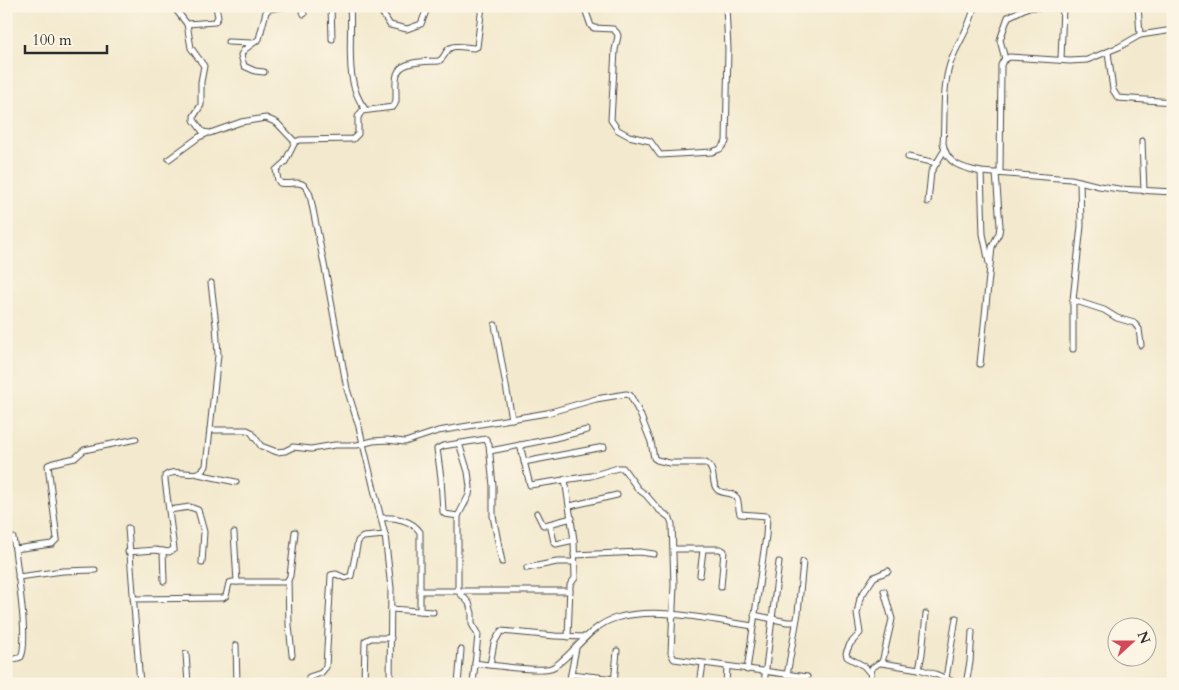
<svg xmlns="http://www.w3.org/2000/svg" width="1179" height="690" font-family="Cardo,serif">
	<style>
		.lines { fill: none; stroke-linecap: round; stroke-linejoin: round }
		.street-casing { stroke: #494843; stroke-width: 7 }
		.street { stroke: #fff; stroke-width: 5 }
	</style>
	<rect width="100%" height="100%" fill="#fcf5e5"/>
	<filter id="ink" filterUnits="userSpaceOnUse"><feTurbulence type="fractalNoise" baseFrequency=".02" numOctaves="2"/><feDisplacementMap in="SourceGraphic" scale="10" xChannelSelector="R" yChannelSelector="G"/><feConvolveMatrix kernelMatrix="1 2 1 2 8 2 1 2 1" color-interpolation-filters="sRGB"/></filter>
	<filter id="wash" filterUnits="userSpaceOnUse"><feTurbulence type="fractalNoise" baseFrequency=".0096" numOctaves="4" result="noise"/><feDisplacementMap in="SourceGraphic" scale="20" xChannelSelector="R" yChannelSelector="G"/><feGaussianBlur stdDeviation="1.12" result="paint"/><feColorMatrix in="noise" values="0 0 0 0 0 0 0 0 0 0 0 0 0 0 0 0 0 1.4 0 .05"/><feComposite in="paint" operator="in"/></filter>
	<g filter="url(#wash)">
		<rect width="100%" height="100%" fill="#f3e9ce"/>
	</g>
	<g filter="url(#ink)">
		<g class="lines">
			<defs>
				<g id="street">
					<polyline points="173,6 187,24 191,48 204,66 201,82 201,105 194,116 194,120 203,132 210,133 241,122 266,118 277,123 295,142"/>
					<polyline points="301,6 304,14"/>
					<polyline points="331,6 332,39"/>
					<path d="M350,6C353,39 343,81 365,109"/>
					<polyline points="381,6 383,14 390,25 407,29 421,24 428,6"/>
					<polyline points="584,6 591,26 594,28 613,29 617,33 618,36 615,50 611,120 618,130 629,136 650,141 660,155 712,152 720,149 726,142 728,49 726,6"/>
					<path d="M974,6C972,25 956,45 950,64C942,89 945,118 943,143C946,164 962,168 981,172L1071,179L1099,186L1119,189L1173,192"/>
					<polyline points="6,20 6,32"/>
					<polyline points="187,24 215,22 218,17 216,6"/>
					<polyline points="1140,35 1173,30"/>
					<polyline points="228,42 252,43"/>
					<polyline points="1108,52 1113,90 1118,98 1173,102"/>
					<polyline points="1005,59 1000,40 1008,17 1028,7 1063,8"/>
					<polyline points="1061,60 1063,6"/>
					<polyline points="264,72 255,71 244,66 241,55 244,50 259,39 266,12 269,9 288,6"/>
					<polyline points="1142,141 1144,191"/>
					<polyline points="908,157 937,163"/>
					<polyline points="169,159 199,137 206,134"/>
					<polyline points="981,172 983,234 989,263"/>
					<polyline points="1000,173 1001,65 1003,61 1009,57 1070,61 1087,60 1119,47 1140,35 1138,6"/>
					<polyline points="928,202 931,172 944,151"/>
					<polyline points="1073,300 1104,310 1117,318 1134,323 1139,329 1141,345"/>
					<polyline points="495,325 512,419"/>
					<polyline points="1073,349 1073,300 1081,226 1080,181"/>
					<polyline points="980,364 992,247 999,233 1000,226 996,173"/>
					<path d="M210,430H247L251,432L261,446L277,452L285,451L293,447L311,449L335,445H357L373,441L387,440L405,442L438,431L547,413L596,399L626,394L630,395L640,414L651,442L654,458L657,460L669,463H706C716,470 711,480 716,488C721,496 732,490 737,498C739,502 738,509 740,514L767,516L766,536L747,670"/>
					<polyline points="459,443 468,472 470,487 469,495 458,516 458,591 469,603 472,613 472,624 478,635 473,684"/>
					<polyline points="520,445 530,485 591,476 618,468 623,468 638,489 646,495 658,509 670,518 672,524 674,585 671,653 674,659 807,677"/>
					<polyline points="490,451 551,439 587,430"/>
					<polyline points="524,462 604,447"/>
					<polyline points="198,474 236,482"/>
					<polyline points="565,479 574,540 575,578 570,585 568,637"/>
					<polyline points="570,506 617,495"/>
					<polyline points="169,510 190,507 198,510 204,532 202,563"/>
					<polyline points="537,513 543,525 545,525 572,518"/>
					<polyline points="458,516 445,514 443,512 441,478 437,449 443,446 486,439 489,445 493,486 493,516 502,562"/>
					<path d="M382,518C395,517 412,520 420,532V611"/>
					<polyline points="550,524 554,542 556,544 574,540"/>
					<polyline points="128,528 140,684"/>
					<polyline points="234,533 237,582"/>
					<polyline points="6,535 13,538 15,549"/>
					<polyline points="674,549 720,549 724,551 721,587"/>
					<polyline points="163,551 164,581"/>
					<path d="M128,552L155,550L169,552L174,549L165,480V476C177,466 197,482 206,466L218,355L216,325L211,283"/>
					<polyline points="574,555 640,552 654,554"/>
					<polyline points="527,568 557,562 574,562"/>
					<polyline points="700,575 703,550"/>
					<polyline points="18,577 63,571 95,570"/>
					<polyline points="288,580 289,625 292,655"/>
					<polyline points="420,591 570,591"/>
					<polyline points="133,599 223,598 226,596 229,583 232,582 286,582 288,580 290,576 295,532"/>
					<polyline points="391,609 433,612"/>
					<polyline points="754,615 787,622 796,622"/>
					<polyline points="236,645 237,684"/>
					<polyline points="186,654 188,684"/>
					<path d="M6,662L21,657C29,641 17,570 15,549L52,544L57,539L48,465L53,463L75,458L84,450L136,439"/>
					<path d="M475,663C490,665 539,672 551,668C557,666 561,661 566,657C582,642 595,624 616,618C657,606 711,620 753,626"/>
					<polyline points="882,663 892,619 884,591"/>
					<polyline points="490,665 494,643 501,631 555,636 586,637"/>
					<polyline points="919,669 922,654 926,614"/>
					<polyline points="6,671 8,684"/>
					<polyline points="870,673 864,666 847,657 846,653 850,644 860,633 857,614 860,598 874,577 888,571"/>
					<polyline points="571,674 615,679"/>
					<polyline points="787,675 798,613 803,562"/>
					<polyline points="946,678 956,618"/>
					<polyline points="307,684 309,677 321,673 326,667 331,575 336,574 345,578 351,576 358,541 363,537 385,535"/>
					<polyline points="364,684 365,641 371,638 391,638"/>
					<path d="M390,684L391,588L385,535L359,427L347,389L327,279L310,195C303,176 294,186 280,183L278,180L276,170L285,162L295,142L300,140L353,139L358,134V117L362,111L393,107C397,103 396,98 396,92C396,86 395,77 398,72C404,60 428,62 439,61C444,58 444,55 447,51C452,43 466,48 474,48L477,47L482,6"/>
					<polyline points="458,684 461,650"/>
					<polyline points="569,684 576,648"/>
					<polyline points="614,684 617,651"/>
					<polyline points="700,684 703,664"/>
					<polyline points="726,684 727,667"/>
					<polyline points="764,684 779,562"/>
					<polyline points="869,684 872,668 879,663 882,663 919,669 935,674 959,684"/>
					<polyline points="966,684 970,662 972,632"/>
				</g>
			</defs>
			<use href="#street" class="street-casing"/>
			<use href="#street" class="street"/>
		</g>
	</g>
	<rect width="1179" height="690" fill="none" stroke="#fcf5e5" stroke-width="25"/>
	<g transform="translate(1132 642) rotate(69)"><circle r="24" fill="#fcf5e5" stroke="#a8a49b"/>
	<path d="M0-4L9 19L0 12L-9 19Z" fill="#d1495b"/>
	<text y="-8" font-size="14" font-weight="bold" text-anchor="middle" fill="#2b2b2b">N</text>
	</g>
	<path d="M25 45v8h82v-8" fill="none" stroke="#2b2b2b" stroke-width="2.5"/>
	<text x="32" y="45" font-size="15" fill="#2b2b2b" stroke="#fcf5e5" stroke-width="4" paint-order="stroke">100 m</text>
</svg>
